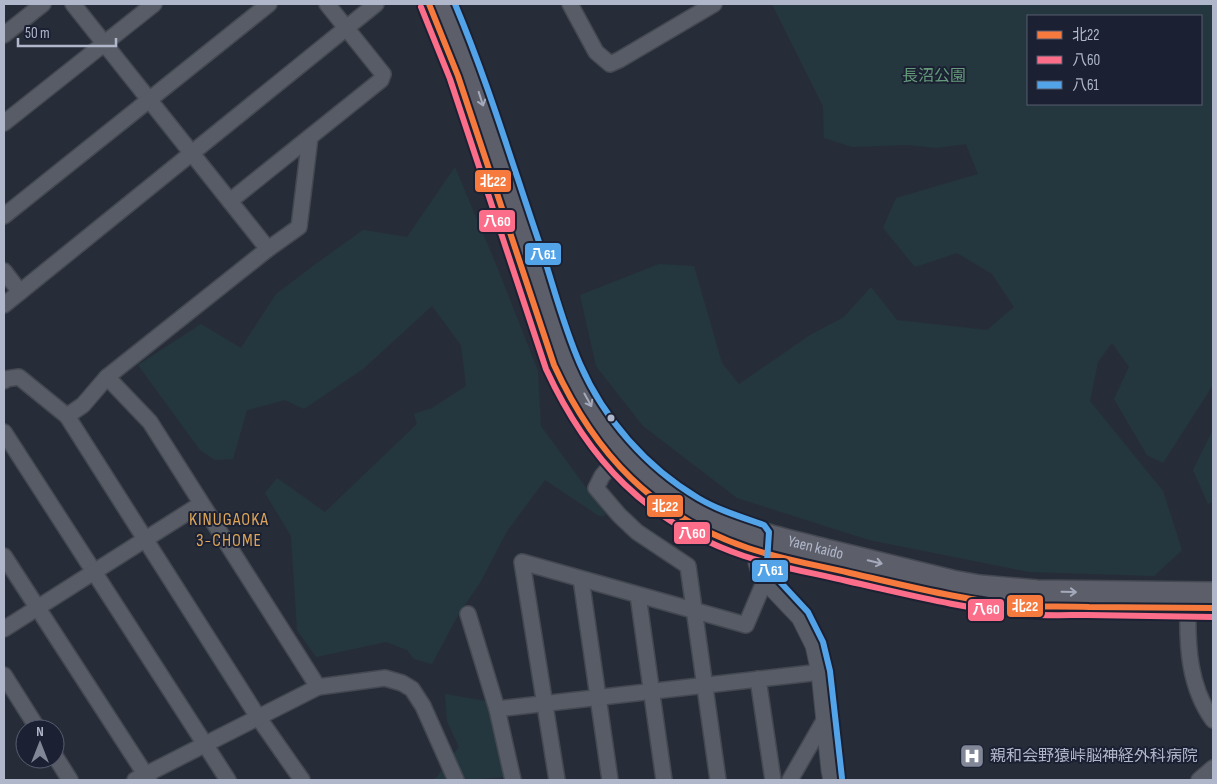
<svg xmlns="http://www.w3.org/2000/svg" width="1217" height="784" font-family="'Sofia Sans Condensed','Noto Sans JP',sans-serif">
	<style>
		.green { fill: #24373e; fill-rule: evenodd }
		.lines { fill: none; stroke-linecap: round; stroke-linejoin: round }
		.minor-casing { stroke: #444851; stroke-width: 18 }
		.tertiary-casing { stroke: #444851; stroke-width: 21 }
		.secondary-casing { stroke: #444851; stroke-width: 24 }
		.minor { stroke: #585c66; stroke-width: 15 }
		.tertiary { stroke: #585c66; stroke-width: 19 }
		.secondary { stroke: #5c5f6a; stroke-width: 21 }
		.bus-1-casing { stroke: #1b2133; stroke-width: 10 }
		.bus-2-casing { stroke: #1b2133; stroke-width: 10 }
		.bus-3-casing { stroke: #1b2133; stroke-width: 10 }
		.bus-1 { stroke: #f6793e; stroke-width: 6 }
		.bus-2 { stroke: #fb6d88; stroke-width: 6 }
		.bus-3 { stroke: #53a3e8; stroke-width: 6 }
		.oneway { stroke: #a4aabc }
		.bus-dot { fill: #b1b7ca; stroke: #1b2133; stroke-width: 2 }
		.labels { text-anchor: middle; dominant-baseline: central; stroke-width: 4; stroke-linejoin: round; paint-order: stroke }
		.park-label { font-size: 16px; fill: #669c7b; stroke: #1b2133 }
		.street-label { font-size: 16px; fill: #b1b7ca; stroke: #1b2133 }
		.poi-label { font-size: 16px; fill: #b1b7ca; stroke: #1b2133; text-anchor: start }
		.neighbourhood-label { font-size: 18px; letter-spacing: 1px; fill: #dda559; stroke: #1b2133 }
		.line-badge { stroke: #1b2133; stroke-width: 2 }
		.badge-label { font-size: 14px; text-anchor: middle; font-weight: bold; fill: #fff }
	</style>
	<rect width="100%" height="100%" fill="#272d38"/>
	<g class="green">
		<path d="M772,4H1213V385L1163,463L1147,455L1114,399L1129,367L1112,343L1098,362L1090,401L1163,491L1182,550L1154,576L1029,572L869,540L737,498L643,426L596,366L580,295L659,264L694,266L722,363L739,384L810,335L844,317L871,287L897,320L987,330L1014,307L992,274L957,253L915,267L883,228L896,198L978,174L966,144L936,148L907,145L852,147L824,138L823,106ZM1028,16H1201V104H1028Z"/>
		<polygon points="455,167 500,274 538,371 541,426 606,515 599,516 545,480 507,531 481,581 457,617 432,664 414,659 407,650 386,642 316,657 297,630 291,536 265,493 277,478 325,512 417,424 414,414 432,408 466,386 461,345 432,306 363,369 304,409 285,400 247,410 233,459 215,460 200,450 138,365 201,324 241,348 276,294 317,263 363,230 407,237"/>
		<polygon points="1213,430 1213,502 1208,504 1193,470"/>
		<polygon points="445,694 486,701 505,777 471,780 431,780 436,778 459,747 447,721"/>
	</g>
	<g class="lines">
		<defs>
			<g id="minor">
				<polyline points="73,4 268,249"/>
				<polyline points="327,4 383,74"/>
				<polyline points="570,4 596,52 610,64 619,60 714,4"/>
				<polyline points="4,35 43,4"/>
				<polyline points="4,123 154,4"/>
				<polyline points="310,137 299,227 268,249 107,377 150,422 318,687"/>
				<polyline points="230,201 381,80 383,74"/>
				<polyline points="4,216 269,4"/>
				<polyline points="4,271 20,292"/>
				<polyline points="4,305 376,4"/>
				<polyline points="4,381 5,379 19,377 67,416 258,717 302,780"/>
				<polyline points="67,416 83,405 107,377"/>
				<polyline points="4,432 228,780"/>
				<polyline points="614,462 602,476 596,488 619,515 637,532 688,566 718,780"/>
				<polyline points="4,556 149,780"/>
				<polyline points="581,579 610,780"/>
				<polyline points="638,595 664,780"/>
				<path d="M1188,607C1187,646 1189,687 1213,720"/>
				<polyline points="468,614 497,709 513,780"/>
				<polyline points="4,629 201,504"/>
				<polyline points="4,675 38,729"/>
				<polyline points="758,679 773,780"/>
				<polyline points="497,709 821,672"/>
				<polyline points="55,756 70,780"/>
				<polyline points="135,780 318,687 385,678 402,683 412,689 423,706 456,780"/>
				<polyline points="557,780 522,562 746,625 765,580"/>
				<polyline points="790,780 825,719"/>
				<polyline points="1199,780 1213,768"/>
			</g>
			<polyline id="tertiary" points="759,538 758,563 762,576 801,617 815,645 821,672 831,770 833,780"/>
			<g id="secondary">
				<path d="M429,4L458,76L554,365C587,447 650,512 734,543C771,557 812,564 851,573C909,587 966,601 1026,606L1213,608"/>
				<path id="s1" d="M446,4L465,48L572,367C603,434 654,492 724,520C758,534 794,542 830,551C871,561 911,571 952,581L980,586L1037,591L1213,593"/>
			</g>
		</defs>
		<use href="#minor" class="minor-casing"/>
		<use href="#tertiary" class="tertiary-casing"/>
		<use href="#secondary" class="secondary-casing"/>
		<use href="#minor" class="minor"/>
		<use href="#tertiary" class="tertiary"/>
		<use href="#secondary" class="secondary"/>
		<defs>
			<path id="bus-1" d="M429,4L458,76L554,365C595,454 653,516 748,548C781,559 816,565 850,573C908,586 965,601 1024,606C1046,607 1067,606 1089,607C1130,607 1172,608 1213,608"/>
			<path id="bus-2" d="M421,7L450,79L546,369C588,460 647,523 744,556C778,567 813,573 847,581C906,594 963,609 1023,614C1044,616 1066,615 1087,615C1129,616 1171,616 1213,617"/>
			<path id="bus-3" d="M455,4C487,80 511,160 538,239C552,280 562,323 580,364C604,419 646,467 698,498C718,510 741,517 764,525L769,532L767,562L770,571L808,612L823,642L830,671L842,778"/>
		</defs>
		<use href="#bus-1" class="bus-1-casing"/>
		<use href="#bus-2" class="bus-2-casing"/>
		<use href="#bus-3" class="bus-3-casing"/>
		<use href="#bus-1" class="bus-1"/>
		<use href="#bus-2" class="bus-2"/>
		<use href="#bus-3" class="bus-3"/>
	</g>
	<defs><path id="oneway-shaft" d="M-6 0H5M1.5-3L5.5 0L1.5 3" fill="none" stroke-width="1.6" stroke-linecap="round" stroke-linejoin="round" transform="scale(1.25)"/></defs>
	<g class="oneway">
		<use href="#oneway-shaft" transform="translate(481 99) rotate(72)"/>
		<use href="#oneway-shaft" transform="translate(588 400) rotate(61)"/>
		<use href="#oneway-shaft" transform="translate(875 562) rotate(14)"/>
		<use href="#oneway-shaft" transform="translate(1069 592) rotate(1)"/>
	</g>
	<defs>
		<symbol id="hospital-square" viewBox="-11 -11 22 22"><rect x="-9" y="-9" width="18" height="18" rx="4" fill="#818797" stroke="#1b2133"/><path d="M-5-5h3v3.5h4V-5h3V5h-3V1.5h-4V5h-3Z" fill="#fff"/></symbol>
	</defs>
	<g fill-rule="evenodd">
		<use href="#hospital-square" x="958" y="742" width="28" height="28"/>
	</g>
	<circle class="bus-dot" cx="611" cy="418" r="4.5"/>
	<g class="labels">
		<g class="park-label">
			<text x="934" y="76">長沼公園</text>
		</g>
		<g class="street-label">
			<text stroke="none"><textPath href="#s1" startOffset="701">Yaen kaido</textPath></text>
		</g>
		<g class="poi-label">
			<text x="990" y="756">親和会野猿峠脳神経外科病院</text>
		</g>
		<g class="neighbourhood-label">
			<text x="229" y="519">KINUGAOKA<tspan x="229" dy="21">3-CHOME</tspan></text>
		</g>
	</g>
	<g class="line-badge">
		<rect x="474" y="169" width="38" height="24" rx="5" fill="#f6793e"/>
		<rect x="478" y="209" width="38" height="24" rx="5" fill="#fb6d88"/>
		<rect x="524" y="242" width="38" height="24" rx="5" fill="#53a3e8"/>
		<rect x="646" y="494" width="38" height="24" rx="5" fill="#f6793e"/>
		<rect x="673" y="521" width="38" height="24" rx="5" fill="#fb6d88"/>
		<rect x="751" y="559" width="38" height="24" rx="5" fill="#53a3e8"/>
		<rect x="1006" y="594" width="38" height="24" rx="5" fill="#f6793e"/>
		<rect x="967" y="598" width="38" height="24" rx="5" fill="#fb6d88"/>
	</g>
	<g class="badge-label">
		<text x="493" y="186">北22</text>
		<text x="497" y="226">八60</text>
		<text x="543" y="259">八61</text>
		<text x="665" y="511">北22</text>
		<text x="692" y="538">八60</text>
		<text x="770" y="575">八61</text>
		<text x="1025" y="611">北22</text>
		<text x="986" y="614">八60</text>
	</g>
	<rect width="1217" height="784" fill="none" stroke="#b1b7ca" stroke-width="10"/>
	<rect x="1027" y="15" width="175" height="90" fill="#1b2133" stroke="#575d6f"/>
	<rect x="1037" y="31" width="25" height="8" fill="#f6793e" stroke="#575d6f"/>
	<text x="1072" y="40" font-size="15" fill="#b1b7ca">北22</text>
	<rect x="1037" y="56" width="25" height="8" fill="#fb6d88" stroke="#575d6f"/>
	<text x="1072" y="65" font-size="15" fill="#b1b7ca">八60</text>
	<rect x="1037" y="81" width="25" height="8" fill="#53a3e8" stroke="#575d6f"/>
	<text x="1072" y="90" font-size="15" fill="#b1b7ca">八61</text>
	<g transform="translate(40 744)"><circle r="24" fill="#1b2133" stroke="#575d6f"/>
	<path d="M0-4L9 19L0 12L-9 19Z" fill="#818797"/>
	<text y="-8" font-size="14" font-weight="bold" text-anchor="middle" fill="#b1b7ca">N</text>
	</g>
	<path d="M18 38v8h98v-8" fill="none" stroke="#b1b7ca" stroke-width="2.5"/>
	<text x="25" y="38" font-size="15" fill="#b1b7ca" stroke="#1b2133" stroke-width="4" paint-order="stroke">50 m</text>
</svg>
